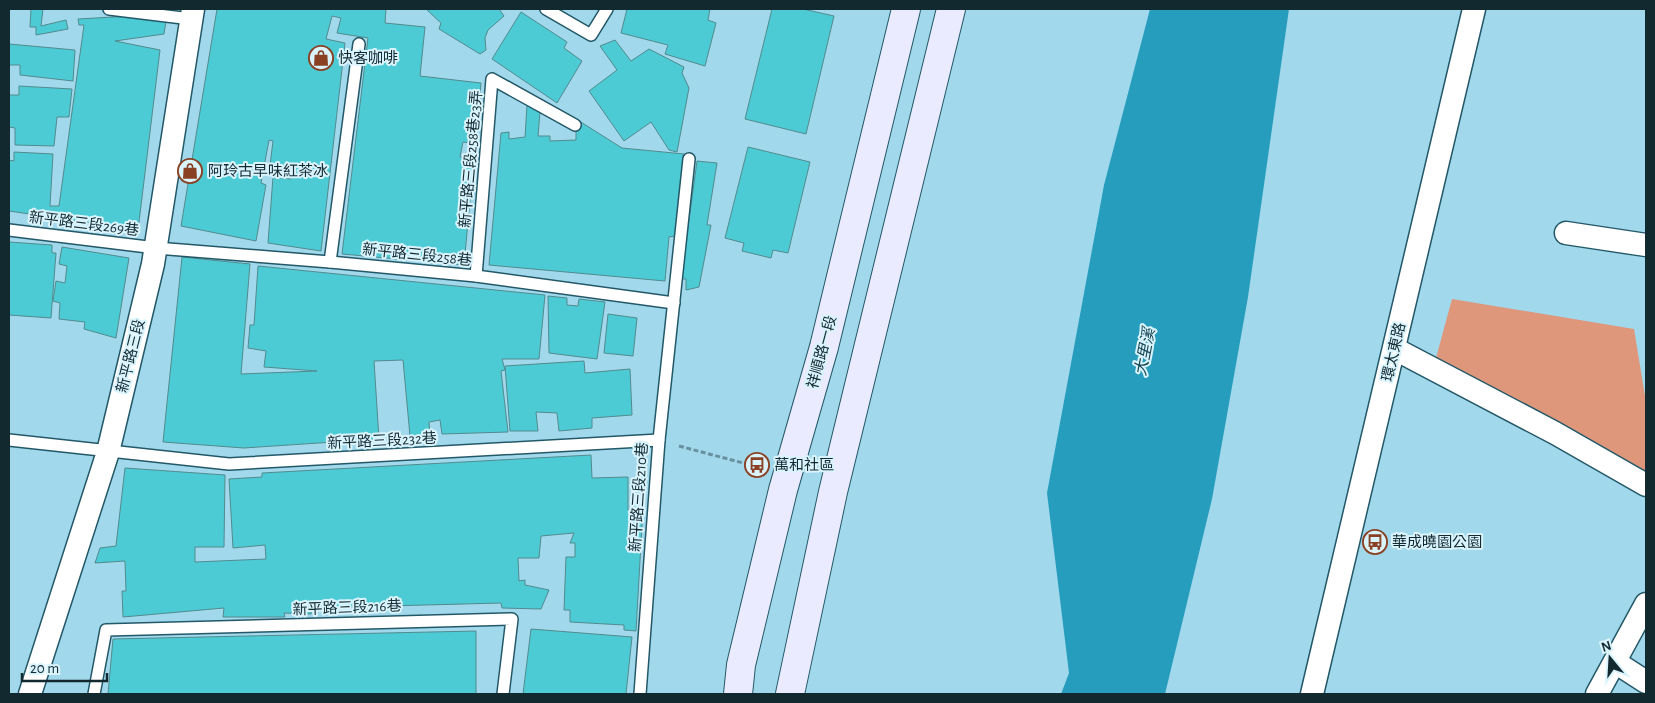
<svg xmlns="http://www.w3.org/2000/svg" width="1655" height="703" font-family="'Alegreya Sans','Noto Sans TC',sans-serif">
	<style>
		.green { fill: #df977b }
		.water { fill: #279dbe }
		.building { fill: #4dcbd4; stroke: #508b8f }
		.lines { fill: none; stroke-linecap: round; stroke-linejoin: round }
		.lane-casing { stroke: #235868; stroke-width: 14 }
		.street-casing { stroke: #235868; stroke-width: 25 }
		.secondary-casing { stroke: #235868; stroke-width: 30 }
		.path { stroke: #68919f; stroke-width: 3; stroke-dasharray: 5 2.5; stroke-linecap: butt }
		.lane { stroke: #fff; stroke-width: 11 }
		.street { stroke: #fff; stroke-width: 22 }
		.secondary { stroke: #eaebfe; stroke-width: 28 }
		.labels { text-anchor: middle; dominant-baseline: central; stroke-width: 4; stroke-linejoin: round; paint-order: stroke }
		.poi-label { font-size: 15px; fill: #132930; stroke: #daf4fe; text-anchor: start }
		.street-label { font-size: 15px; fill: #132930; stroke: #daf4fe }
		.water-label { font-size: 16px; font-style: italic; fill: #154553; stroke: #daf4fe }
	</style>
	<rect width="100%" height="100%" fill="#a2d8eb"/>
	<polygon class="green" points="1452,299 1634,329 1646,402 1646,485 1433,369"/>
	<polygon class="water" points="1150,9 1289,9 1248,297 1212,499 1165,694 1061,694 1069,673 1047,493 1104,185"/>
	<g class="building">
		<polygon points="31,9 43,9 41,26 66,20 68,29 36,35 36,27 30,27"/>
		<polygon points="217,9 398,9 386,9 385,23 425,27 420,76 481,83 476,144 463,142 460,157 474,158 464,265 342,254 368,38 337,33 341,18 332,16 326,39 345,43 321,251 268,243 273,177 291,179 291,167 270,165 273,141 269,140 261,183 266,185 256,241 181,226"/>
		<polygon points="426,9 499,9 504,16 488,30 485,38 486,50 480,54 439,29 441,23"/>
		<polygon points="627,9 710,9 708,20 716,23 705,66 665,54 668,45 621,33"/>
		<polygon points="772,9 803,9 834,16 806,134 745,119"/>
		<polygon points="521,12 567,42 564,48 582,61 557,103 492,59"/>
		<polygon points="167,14 164,34 115,41 160,50 138,230 9,211 9,160 14,161 14,152 53,154 50,206 59,206 84,25 79,25 78,19"/>
		<polygon points="615,40 631,61 649,49 684,67 682,73 689,88 677,152 669,150 651,122 624,141 589,91 617,70 600,46"/>
		<polygon points="9,44 75,50 73,81 20,75 20,65 9,65"/>
		<polygon points="19,86 72,89 69,117 57,117 54,146 15,145 15,128 9,127 9,95 19,95"/>
		<polygon points="527,105 540,112 538,136 550,136 550,141 576,140 576,119 622,148 684,154 675,236 669,237 665,281 489,265 501,133 509,132 509,139 525,137"/>
		<polygon points="748,147 810,162 788,253 773,250 771,258 742,251 744,243 725,238"/>
		<polygon points="697,161 717,163 707,225 711,225 699,287 686,290 686,279 681,279"/>
		<polygon points="9,242 52,245 52,253 56,253 51,318 9,315"/>
		<polygon points="62,247 129,258 116,338 84,329 85,322 59,319 60,303 53,301 56,281 65,283 67,266 59,264"/>
		<polygon points="182,257 250,264 241,374 317,371 264,367 266,351 248,348 250,325 254,325 258,266 545,295 539,359 502,359 505,370 501,371 508,432 442,434 440,420 429,422 430,436 410,436 403,360 374,361 379,439 244,448 163,442"/>
		<polygon points="548,296 567,298 567,305 578,306 579,299 605,302 597,359 549,353"/>
		<polygon points="608,314 637,318 633,356 604,353"/>
		<polygon points="584,361 585,373 630,369 632,415 592,418 592,428 559,431 557,413 536,412 538,431 510,431 505,366"/>
		<polygon points="591,455 592,478 628,477 628,510 643,508 636,631 624,630 624,625 570,622 570,610 564,610 566,557 575,557 575,543 570,543 574,533 541,536 539,558 518,558 519,581 525,580 525,585 549,590 541,609 502,608 501,603 312,608 311,614 284,613 285,617 223,617 224,608 123,617 122,591 126,591 125,561 95,563 100,548 116,546 125,468 225,475 224,547 195,547 195,562 266,559 265,545 233,548 229,479 262,477 262,473"/>
		<polygon points="531,629 632,637 626,694 523,694"/>
		<polygon points="476,631 476,694 108,694 113,639"/>
	</g>
	<g class="lines">
		<defs>
			<g id="lane">
				<polyline points="109,9 191,19"/>
				<polyline points="546,9 591,35 607,9"/>
				<polyline points="9,230 156,248 330,262 476,276 674,303"/>
				<polyline points="330,262 359,44"/>
				<polyline points="476,276 492,79 575,125"/>
				<polyline points="9,440 229,464 659,440"/>
				<polyline points="94,694 106,630 512,619 503,694"/>
				<polyline points="640,694 659,440 689,159"/>
			</g>
			<g id="street">
				<polyline points="1566,233 1646,245"/>
				<polyline points="1395,349 1555,433 1646,485"/>
				<polyline points="1615,662 1646,682"/>
				<polyline points="30,694 108,452 153,264 193,9"/>
				<polyline points="1312,694 1474,9"/>
				<polyline points="1597,694 1646,604"/>
			</g>
			<g id="secondary">
				<polyline points="738,694 741,665 783,490 824,347 906,9"/>
				<polyline points="790,694 833,492 951,9"/>
			</g>
		</defs>
		<use href="#lane" class="lane-casing"/>
		<use href="#street" class="street-casing"/>
		<use href="#secondary" class="secondary-casing"/>
		<polyline class="path" points="679,446 762,468"/>
		<use href="#lane" class="lane"/>
		<use href="#street" class="street"/>
		<use href="#secondary" class="secondary"/>
	</g>
	<defs>
		<symbol id="shop-ring" viewBox="-11 -11 22 22"><circle r="9.5" fill="#daf4fe" stroke="#8a4123" stroke-width="1.5"/><path d="M-5-2.5h2.3a2.7 3.5 0 0 1 5.4 0H5L5.5 6h-11ZM-1.5-2.5h3a1.5 2.3 0 0 0-3 0Z" fill="#8a4123"/></symbol>
		<symbol id="bus-ring" viewBox="-11 -11 22 22"><circle r="9.5" fill="#daf4fe" stroke="#8a4123" stroke-width="1.5"/><path d="M-5-6H5V4H4V6H2V4H-2V6H-4V4H-5ZM-3.5-4V0h7V-4ZM-3.5 1.2v1.5H-2V1.2ZM2 1.2v1.5H3.5V1.2Z" fill="#8a4123"/></symbol>
	</defs>
	<g fill-rule="evenodd">
		<use href="#shop-ring" x="307" y="44" width="28" height="28"/>
		<use href="#shop-ring" x="176" y="157" width="28" height="28"/>
		<use href="#bus-ring" x="743" y="451" width="28" height="28"/>
		<use href="#bus-ring" x="1361" y="528" width="28" height="28"/>
	</g>
	<g class="labels">
		<g class="poi-label">
			<text x="338" y="58">快客咖啡</text>
			<text x="208" y="171">阿玲古早味紅茶冰</text>
			<text x="774" y="465">萬和社區</text>
			<text x="1392" y="542">華成曉園公園</text>
		</g>
		<g class="street-label">
			<text transform="translate(471 159) rotate(-85)">新平路三段258巷23弄</text>
			<text transform="translate(84 224) rotate(7)">新平路三段269巷</text>
			<text transform="translate(417 255) rotate(6)">新平路三段258巷</text>
			<text transform="translate(822 352) rotate(-75)">祥順路一段</text>
			<text transform="translate(1394 352) rotate(-77)">環太東路</text>
			<text transform="translate(131 356) rotate(-76)">新平路三段</text>
			<text transform="translate(382 441) rotate(-3)">新平路三段232巷</text>
			<text transform="translate(639 497) rotate(-86)">新平路三段210巷</text>
			<text transform="translate(347 608) rotate(-2)">新平路三段216巷</text>
		</g>
		<g class="water-label">
			<text transform="translate(1145 352) rotate(-79)">大里溪</text>
		</g>
	</g>
	<rect width="1655" height="703" fill="none" stroke="#132930" stroke-width="20"/>
	<g transform="translate(1610 658) rotate(342)" stroke="#daf4fe" stroke-width="4" paint-order="stroke">
	<path d="M0-4L9 19L0 12L-9 19Z" fill="#132930"/>
	<text y="-8" font-size="14" font-weight="bold" text-anchor="middle" fill="#132930">N</text>
	</g>
	<path d="M22 673v8h85v-8" fill="none" stroke="#132930" stroke-width="2.5"/>
	<text x="30" y="673" font-size="15" fill="#132930" stroke="#daf4fe" stroke-width="4" paint-order="stroke">20 m</text>
</svg>
